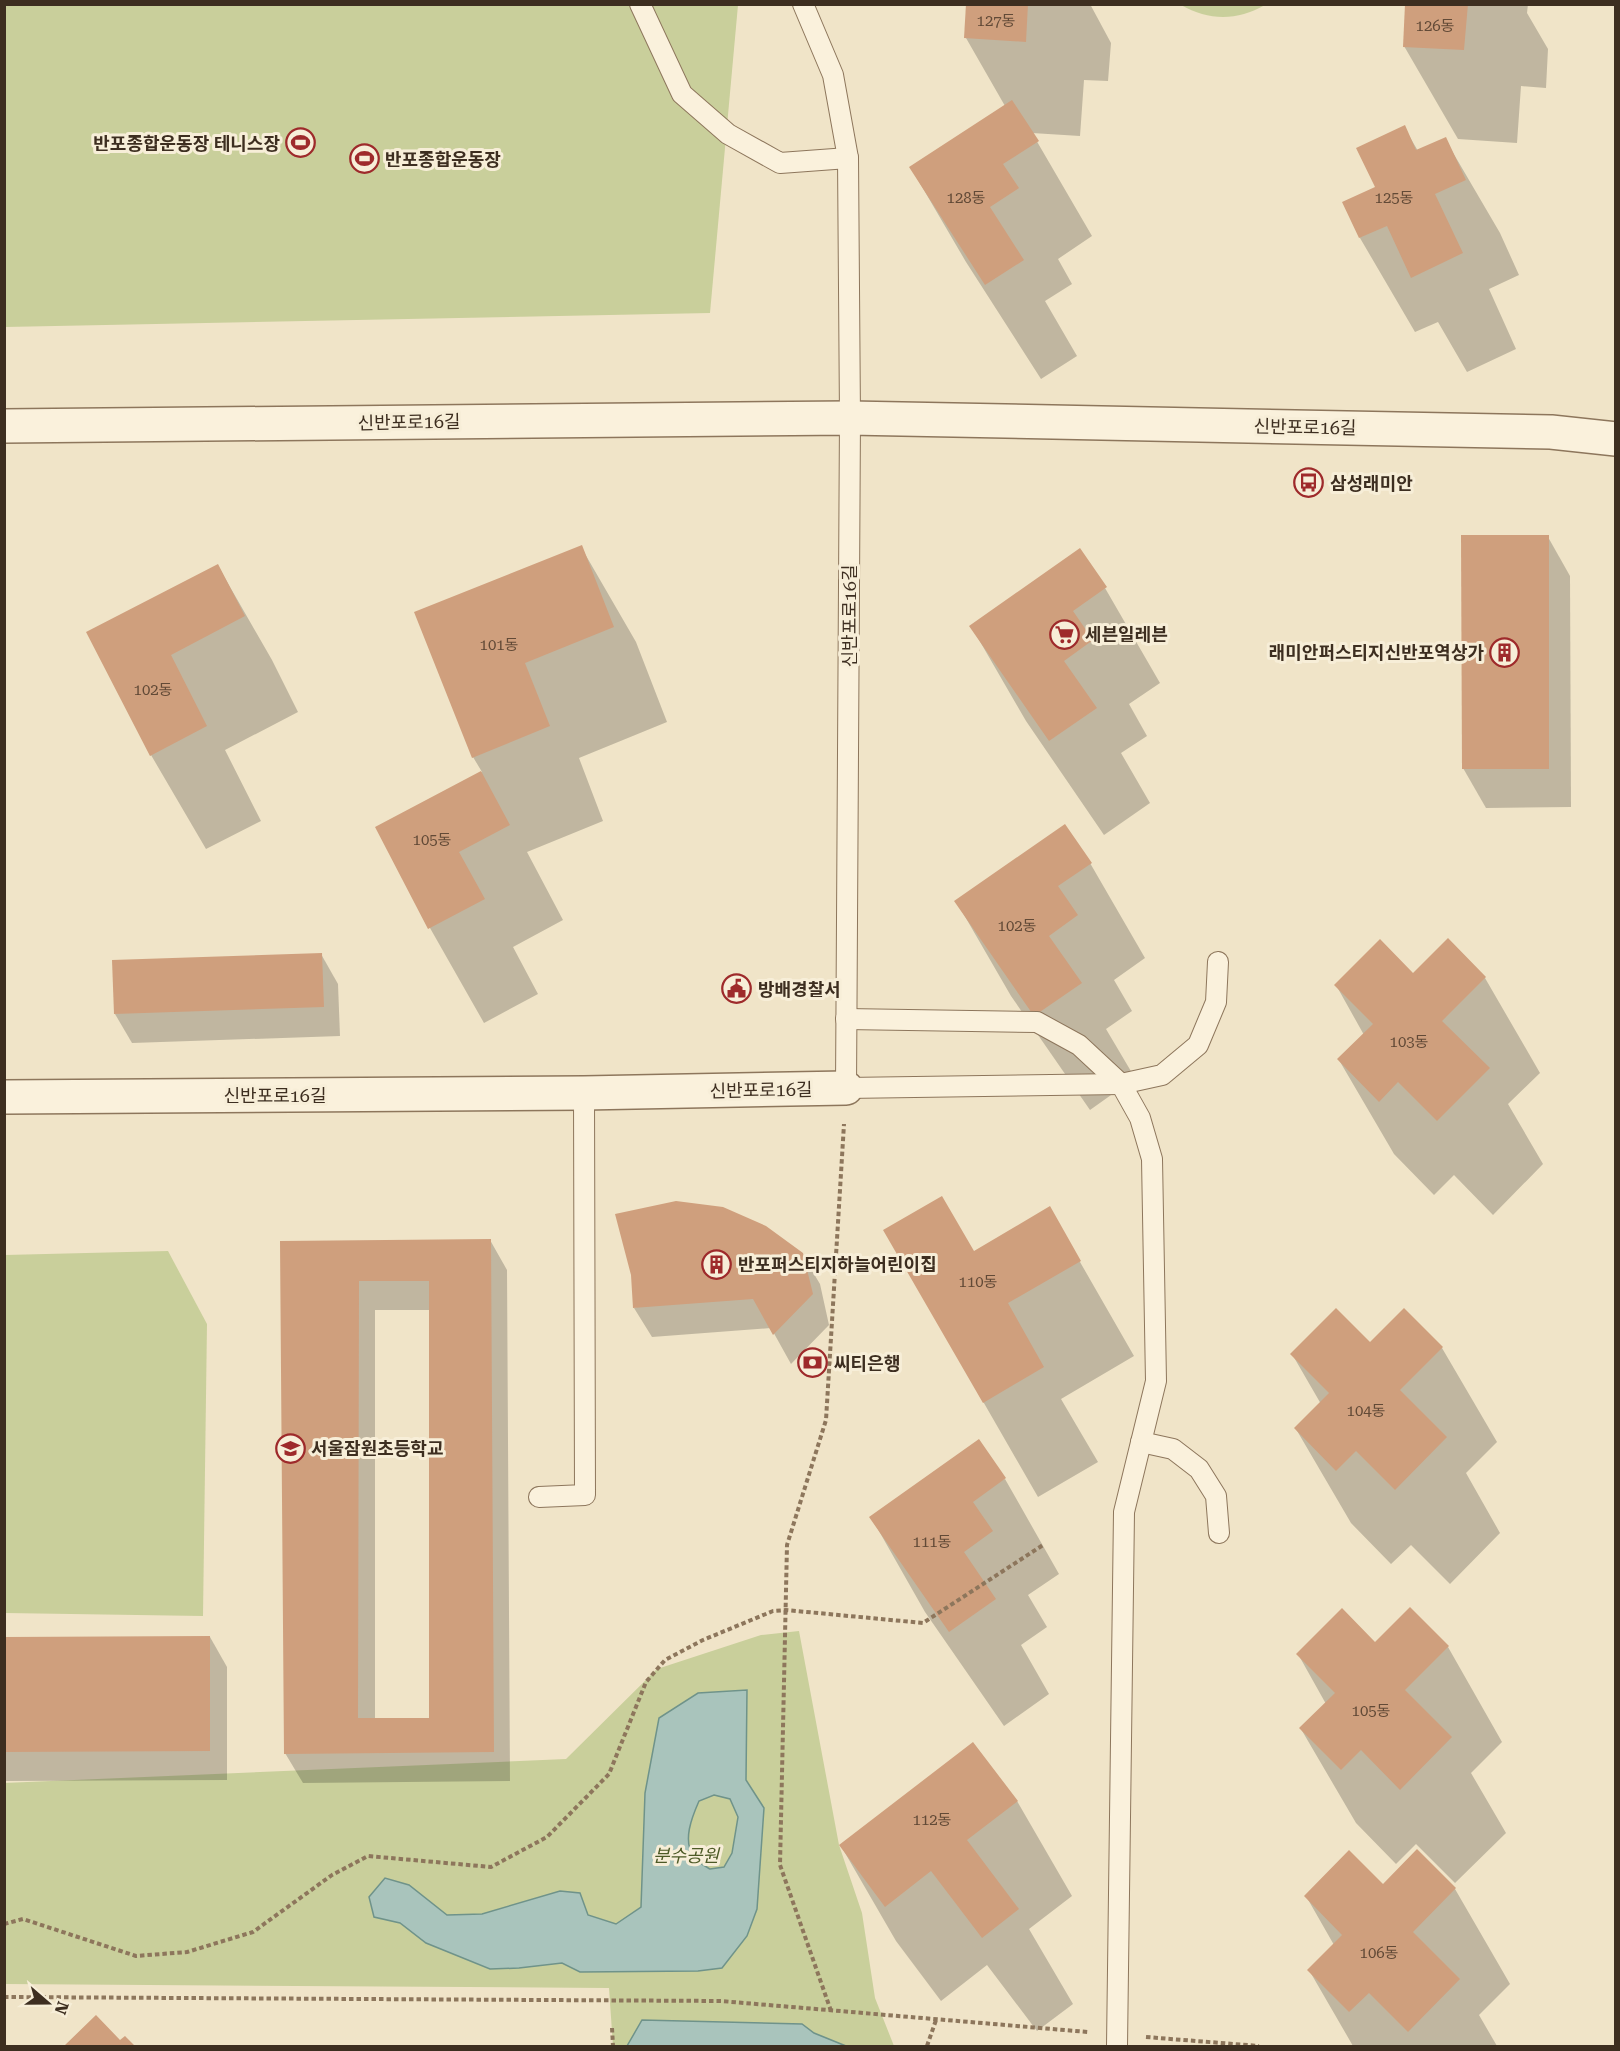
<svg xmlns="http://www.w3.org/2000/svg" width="1620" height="2051" font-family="'Roboto Serif','Noto Sans KR',serif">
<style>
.green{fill:#c9cf9b}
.water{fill:#a9c4bc;stroke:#6f938a;stroke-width:1.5;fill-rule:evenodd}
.shadow{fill:#0003;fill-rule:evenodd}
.building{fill:#cf9f7d;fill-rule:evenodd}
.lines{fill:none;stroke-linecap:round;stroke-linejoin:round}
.service-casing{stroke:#8d765c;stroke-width:22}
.minor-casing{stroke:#8d765c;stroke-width:36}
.tertiary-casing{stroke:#8d765c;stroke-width:36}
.path{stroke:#8d765c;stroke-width:4;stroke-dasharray:4.5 3;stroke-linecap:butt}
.service{stroke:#faf1dc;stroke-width:20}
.minor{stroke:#faf1dc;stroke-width:33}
.tertiary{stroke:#faf1dc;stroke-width:33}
.labels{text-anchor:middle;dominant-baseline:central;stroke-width:6;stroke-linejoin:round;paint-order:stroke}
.number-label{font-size:15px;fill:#624a37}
.poi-label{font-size:18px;font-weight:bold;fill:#3d2e20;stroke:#f7eed8;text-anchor:start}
.street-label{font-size:18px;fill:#3d2e20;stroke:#f7eed8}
.park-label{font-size:18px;font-style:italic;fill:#4d5a26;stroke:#f7eed8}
</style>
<rect width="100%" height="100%" fill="#f0e4c8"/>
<!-- green -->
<g class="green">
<path d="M4,5H738L710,313L5,327Z"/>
<path d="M1181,5H1265C1237,21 1209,21 1181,5Z"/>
<path d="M168,1251L207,1324L203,1616L5,1613V1255Z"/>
<path d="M799,1631L839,1845L862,1913L875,1998L894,2046H613L609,1988L5,1984L4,1783L566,1759L657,1669L761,1635Z"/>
</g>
<!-- water -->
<g class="water">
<path d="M747,1690L746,1780L764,1808L757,1909L747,1936L722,1968L698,1971L580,1972L562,1963L519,1968L490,1969L426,1943L400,1923L374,1917L369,1897L385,1878L409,1885L447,1915L482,1914L560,1891L580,1893L588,1915L616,1924L641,1907L645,1793L659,1718L698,1693ZM714,1795L730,1799L738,1817L732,1853L724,1867L710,1869C705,1866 697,1862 694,1857C682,1841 692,1817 699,1801Z"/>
<path d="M642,2020L802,2024L814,2033L846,2046H627Z"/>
</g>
<!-- shadow -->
<g class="shadow">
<path d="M968,4H1090L1111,43L1108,81L1084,80L1080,136L1032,133L1092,236L1058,259L1072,284L1045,301L1077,356L1041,379L966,262L911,168L1005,106L966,38Z"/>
<path d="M1407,4H1528L1527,13L1548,49L1546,88L1521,86L1517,143L1458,139L1404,46Z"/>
<path d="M1404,127L1418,151L1445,139L1500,233L1519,275L1489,289L1516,349L1467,372L1438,322L1415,332L1360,238L1344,203L1377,188Z"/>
<path d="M1548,537L1570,576L1571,807L1486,808L1463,768Z"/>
<path d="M581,547L636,642L667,722L579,758L603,821L527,852L563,920L513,947L538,994L484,1023L430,928L377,828L482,772L473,757Z"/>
<path d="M218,566L272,660L298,712L225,750L261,821L206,849L151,755L88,632Z"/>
<path d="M1105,588L1160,683L1129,704L1147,736L1121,753L1150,803L1104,835L1026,721L971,626Z"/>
<path d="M1090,863L1145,958L1114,980L1132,1011L1106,1029L1135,1078L1090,1110L1011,996L956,901Z"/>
<path d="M321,954L338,984L340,1036L132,1043L115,1014Z"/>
<path d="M1412,975L1485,978L1540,1073L1508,1104L1543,1164L1493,1215L1454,1175L1434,1195L1394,1154L1339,1060L1364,1035L1336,985Z"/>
<path d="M1049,1208L1134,1356L1061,1399L1098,1462L1038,1497L885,1231L973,1253Z"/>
<path d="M490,1240L507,1270L510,1781L303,1783L285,1753L282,1242ZM375,1310H431L430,1719H375Z"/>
<path d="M802,1254L820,1284L829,1325L791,1364L771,1328L652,1337L634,1308Z"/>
<path d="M1442,1348L1497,1442L1466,1473L1500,1533L1450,1584L1411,1545L1391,1564L1351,1523L1296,1429L1321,1404L1292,1354Z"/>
<path d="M1005,1479L1059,1574L1028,1595L1047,1627L1021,1645L1049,1694L1004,1726L925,1612L871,1517Z"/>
<path d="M210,1637L227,1667V1780L4,1781V1638Z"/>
<path d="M1375,1644L1448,1647L1502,1742L1471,1773L1506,1833L1455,1883L1416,1844L1396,1864L1356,1823L1301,1729L1326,1704L1298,1654Z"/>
<path d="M1017,1801L1072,1896L1029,1929L1073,2004L1037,2031L987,1965L941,2001L896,1941L841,1846Z"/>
<path d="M1417,1852L1455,1889L1510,1984L1479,2015L1497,2046H1353L1309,1970L1334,1945L1306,1896L1383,1886Z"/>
<path d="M96,2017L120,2042L125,2038L133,2046H66Z"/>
</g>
<!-- building -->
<g class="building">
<path d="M966,4H1028L1026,42L964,38Z"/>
<path d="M1405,4H1468L1464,50L1403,47Z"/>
<path d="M1012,100L1039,141L1003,164L1019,188L990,207L1024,260L985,285L909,167Z"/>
<path d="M1405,125L1416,150L1446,137L1466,180L1435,194L1463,253L1411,278L1387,226L1359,238L1342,202L1375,187L1356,148Z"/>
<path d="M1461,535H1549V769H1462Z"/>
<path d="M582,545L614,627L525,663L550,726L472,758L414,612Z"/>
<path d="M1080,548L1107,587L1073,611L1093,640L1064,661L1097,708L1049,741L969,626Z"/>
<path d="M218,564L245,616L171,655L207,726L150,756L86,632Z"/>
<path d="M481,771L510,825L459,852L485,899L428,929L375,827Z"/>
<path d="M1065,824L1092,863L1058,886L1078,915L1049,936L1082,983L1034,1016L954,901Z"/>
<path d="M1448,938L1486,977L1442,1021L1490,1068L1437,1121L1398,1082L1379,1102L1337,1059L1373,1024L1334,985L1380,939L1413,973Z"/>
<path d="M322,953L324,1007L114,1014L112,960Z"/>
<path d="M942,1196L974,1251L1050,1206L1081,1261L1008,1303L1044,1367L983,1403L883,1230Z"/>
<path d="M676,1201L723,1207L766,1226L803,1253L813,1294L773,1335L753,1299L633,1308L631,1275L615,1214Z"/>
<path d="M491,1239L494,1752L284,1754L280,1241ZM359,1281H429V1718H358Z"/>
<path d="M1336,1308L1370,1342L1404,1308L1443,1347L1400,1390L1447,1437L1395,1490L1356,1451L1336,1471L1294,1428L1329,1393L1290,1354Z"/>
<path d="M979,1439L1006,1478L973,1502L993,1531L964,1552L996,1599L949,1632L869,1517Z"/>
<path d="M1410,1607L1449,1646L1405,1690L1452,1737L1400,1790L1361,1750L1341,1770L1299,1728L1335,1693L1296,1654L1342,1608L1375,1642Z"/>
<path d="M210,1636V1751L4,1752V1637Z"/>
<path d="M973,1742L1018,1801L967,1840L1019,1909L982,1938L931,1871L885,1907L839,1845Z"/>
<path d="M1417,1849L1456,1888L1413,1932L1460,1979L1408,2032L1369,1993L1349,2012L1307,1970L1342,1935L1304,1896L1349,1850L1383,1884Z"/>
<path d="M96,2015L120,2040L125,2036L135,2046H64Z"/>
</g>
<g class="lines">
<defs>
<g id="service">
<path d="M640,4L682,94L728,134L780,163L848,158"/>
<path d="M803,4L833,75L848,158L850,418L846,1088L1121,1084L1162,1075L1198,1045L1216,1002L1218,962"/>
<path d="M846,1019L1037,1022L1079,1045L1121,1084L1140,1118L1152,1159L1156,1381L1124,1512L1117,2046"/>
<path d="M1141,1442L1173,1449L1199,1469L1216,1496L1219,1533"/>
<path d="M539,1497L585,1495L584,1093"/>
</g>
<path id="minor" d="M4,1097L584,1093L846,1088"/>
<path id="tertiary" d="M4,426L850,418L1551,432L1616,439"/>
</defs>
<!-- service casing -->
<use href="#service" class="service-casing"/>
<!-- minor casing -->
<use href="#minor" class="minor-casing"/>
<!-- tertiary casing -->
<use href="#tertiary" class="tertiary-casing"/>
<!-- path -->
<g class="path">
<path d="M4,1924L23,1919L136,1956L187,1952L253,1932L332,1875L368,1856L491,1867L547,1837L609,1774L646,1682L665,1660L703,1640L773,1611L786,1610L923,1623L1043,1545"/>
<path d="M4,1997L721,2001L1088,2032"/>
<path d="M831,2011L780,1865L787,1545L826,1420L844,1124"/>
<path d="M612,2028L613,2046"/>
<path d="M1146,2037L1259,2046"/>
<path d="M927,2046L936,2020"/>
</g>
<!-- service -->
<use href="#service" class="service"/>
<!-- minor -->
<use href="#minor" class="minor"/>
<!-- tertiary -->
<use href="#tertiary" class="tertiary"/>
</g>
<!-- icons -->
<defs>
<symbol id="stadium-ring" viewBox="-11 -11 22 22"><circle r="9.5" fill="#f7eed8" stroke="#9e2a2b" stroke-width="1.5"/><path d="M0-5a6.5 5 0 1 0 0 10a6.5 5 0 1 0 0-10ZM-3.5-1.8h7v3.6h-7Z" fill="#9e2a2b"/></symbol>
<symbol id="bus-ring" viewBox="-11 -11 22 22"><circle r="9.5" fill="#f7eed8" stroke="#9e2a2b" stroke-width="1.5"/><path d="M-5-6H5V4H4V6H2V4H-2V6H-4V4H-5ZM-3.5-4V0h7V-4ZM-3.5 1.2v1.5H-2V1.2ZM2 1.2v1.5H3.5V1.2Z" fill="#9e2a2b"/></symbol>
<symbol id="supermarket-ring" viewBox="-11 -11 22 22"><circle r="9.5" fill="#f7eed8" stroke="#9e2a2b" stroke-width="1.5"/><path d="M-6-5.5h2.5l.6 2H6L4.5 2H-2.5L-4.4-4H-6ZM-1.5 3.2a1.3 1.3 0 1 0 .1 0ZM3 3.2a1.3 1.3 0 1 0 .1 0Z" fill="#9e2a2b"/></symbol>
<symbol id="building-ring" viewBox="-11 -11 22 22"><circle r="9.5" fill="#f7eed8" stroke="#9e2a2b" stroke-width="1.5"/><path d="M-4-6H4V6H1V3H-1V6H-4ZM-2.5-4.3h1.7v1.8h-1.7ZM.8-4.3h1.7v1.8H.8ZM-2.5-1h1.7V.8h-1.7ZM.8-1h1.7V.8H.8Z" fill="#9e2a2b"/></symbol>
<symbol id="civic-ring" viewBox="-11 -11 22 22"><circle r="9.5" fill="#f7eed8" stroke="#9e2a2b" stroke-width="1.5"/><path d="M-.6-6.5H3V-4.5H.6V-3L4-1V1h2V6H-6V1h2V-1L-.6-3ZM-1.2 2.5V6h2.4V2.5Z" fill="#9e2a2b"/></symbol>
<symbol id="bank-ring" viewBox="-11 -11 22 22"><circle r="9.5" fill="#f7eed8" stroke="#9e2a2b" stroke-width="1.5"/><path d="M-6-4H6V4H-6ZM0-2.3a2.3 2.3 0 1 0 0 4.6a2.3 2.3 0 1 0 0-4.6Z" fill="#9e2a2b"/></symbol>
<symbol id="school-ring" viewBox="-11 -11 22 22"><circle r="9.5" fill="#f7eed8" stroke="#9e2a2b" stroke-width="1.5"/><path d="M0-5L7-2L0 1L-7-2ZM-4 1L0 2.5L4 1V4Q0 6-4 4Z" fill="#9e2a2b"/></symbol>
</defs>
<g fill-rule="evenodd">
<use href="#stadium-ring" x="284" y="126" width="33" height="33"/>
<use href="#stadium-ring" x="348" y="142" width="33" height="33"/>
<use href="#bus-ring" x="1292" y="466" width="33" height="33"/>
<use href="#supermarket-ring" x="1048" y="618" width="33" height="33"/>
<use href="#building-ring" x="1488" y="636" width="33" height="33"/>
<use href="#civic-ring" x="720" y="972" width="33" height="33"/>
<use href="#building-ring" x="700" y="1248" width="33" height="33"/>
<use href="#bank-ring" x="796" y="1346" width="33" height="33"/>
<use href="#school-ring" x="274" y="1432" width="33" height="33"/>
</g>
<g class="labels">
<!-- number labels -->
<g class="number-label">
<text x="996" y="21">127동</text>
<text x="1435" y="26">126동</text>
<text x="966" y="198">128동</text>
<text x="1394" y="198">125동</text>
<text x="499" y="645">101동</text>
<text x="153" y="690">102동</text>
<text x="432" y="840">105동</text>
<text x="1017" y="926">102동</text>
<text x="1409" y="1042">103동</text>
<text x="978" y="1282">110동</text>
<text x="1366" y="1411">104동</text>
<text x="932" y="1542">111동</text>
<text x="1371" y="1711">105동</text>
<text x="932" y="1820">112동</text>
<text x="1379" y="1953">106동</text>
</g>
<!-- poi labels -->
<g class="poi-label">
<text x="280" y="143" text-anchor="end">반포종합운동장 테니스장</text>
<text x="385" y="159">반포종합운동장</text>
<text x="1330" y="483">삼성래미안</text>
<text x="1085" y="634">세븐일레븐</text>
<text x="1484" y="652" text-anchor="end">래미안퍼스티지신반포역상가</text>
<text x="758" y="989">방배경찰서</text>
<text x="738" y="1264">반포퍼스티지하늘어린이집</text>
<text x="834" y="1363">씨티은행</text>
<text x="311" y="1448">서울잠원초등학교</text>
</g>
<!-- street labels -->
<g class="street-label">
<text transform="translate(409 422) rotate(-1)">신반포로16길</text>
<text transform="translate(1305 427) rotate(1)">신반포로16길</text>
<text transform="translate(849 616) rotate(-90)">신반포로16길</text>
<text transform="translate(761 1090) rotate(-1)">신반포로16길</text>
<text x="275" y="1095">신반포로16길</text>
</g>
<!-- park labels -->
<g class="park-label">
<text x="686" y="1855">분수공원</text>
</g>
</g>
<!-- border -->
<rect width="1620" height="2051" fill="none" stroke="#3d2e20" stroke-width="12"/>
<!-- north arrow -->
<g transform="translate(48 2003) rotate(110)" stroke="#f7eed8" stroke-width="4.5" paint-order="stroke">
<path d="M0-4.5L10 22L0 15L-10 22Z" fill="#3d2e20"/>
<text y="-9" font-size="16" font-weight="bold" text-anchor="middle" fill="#3d2e20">N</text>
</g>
</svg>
